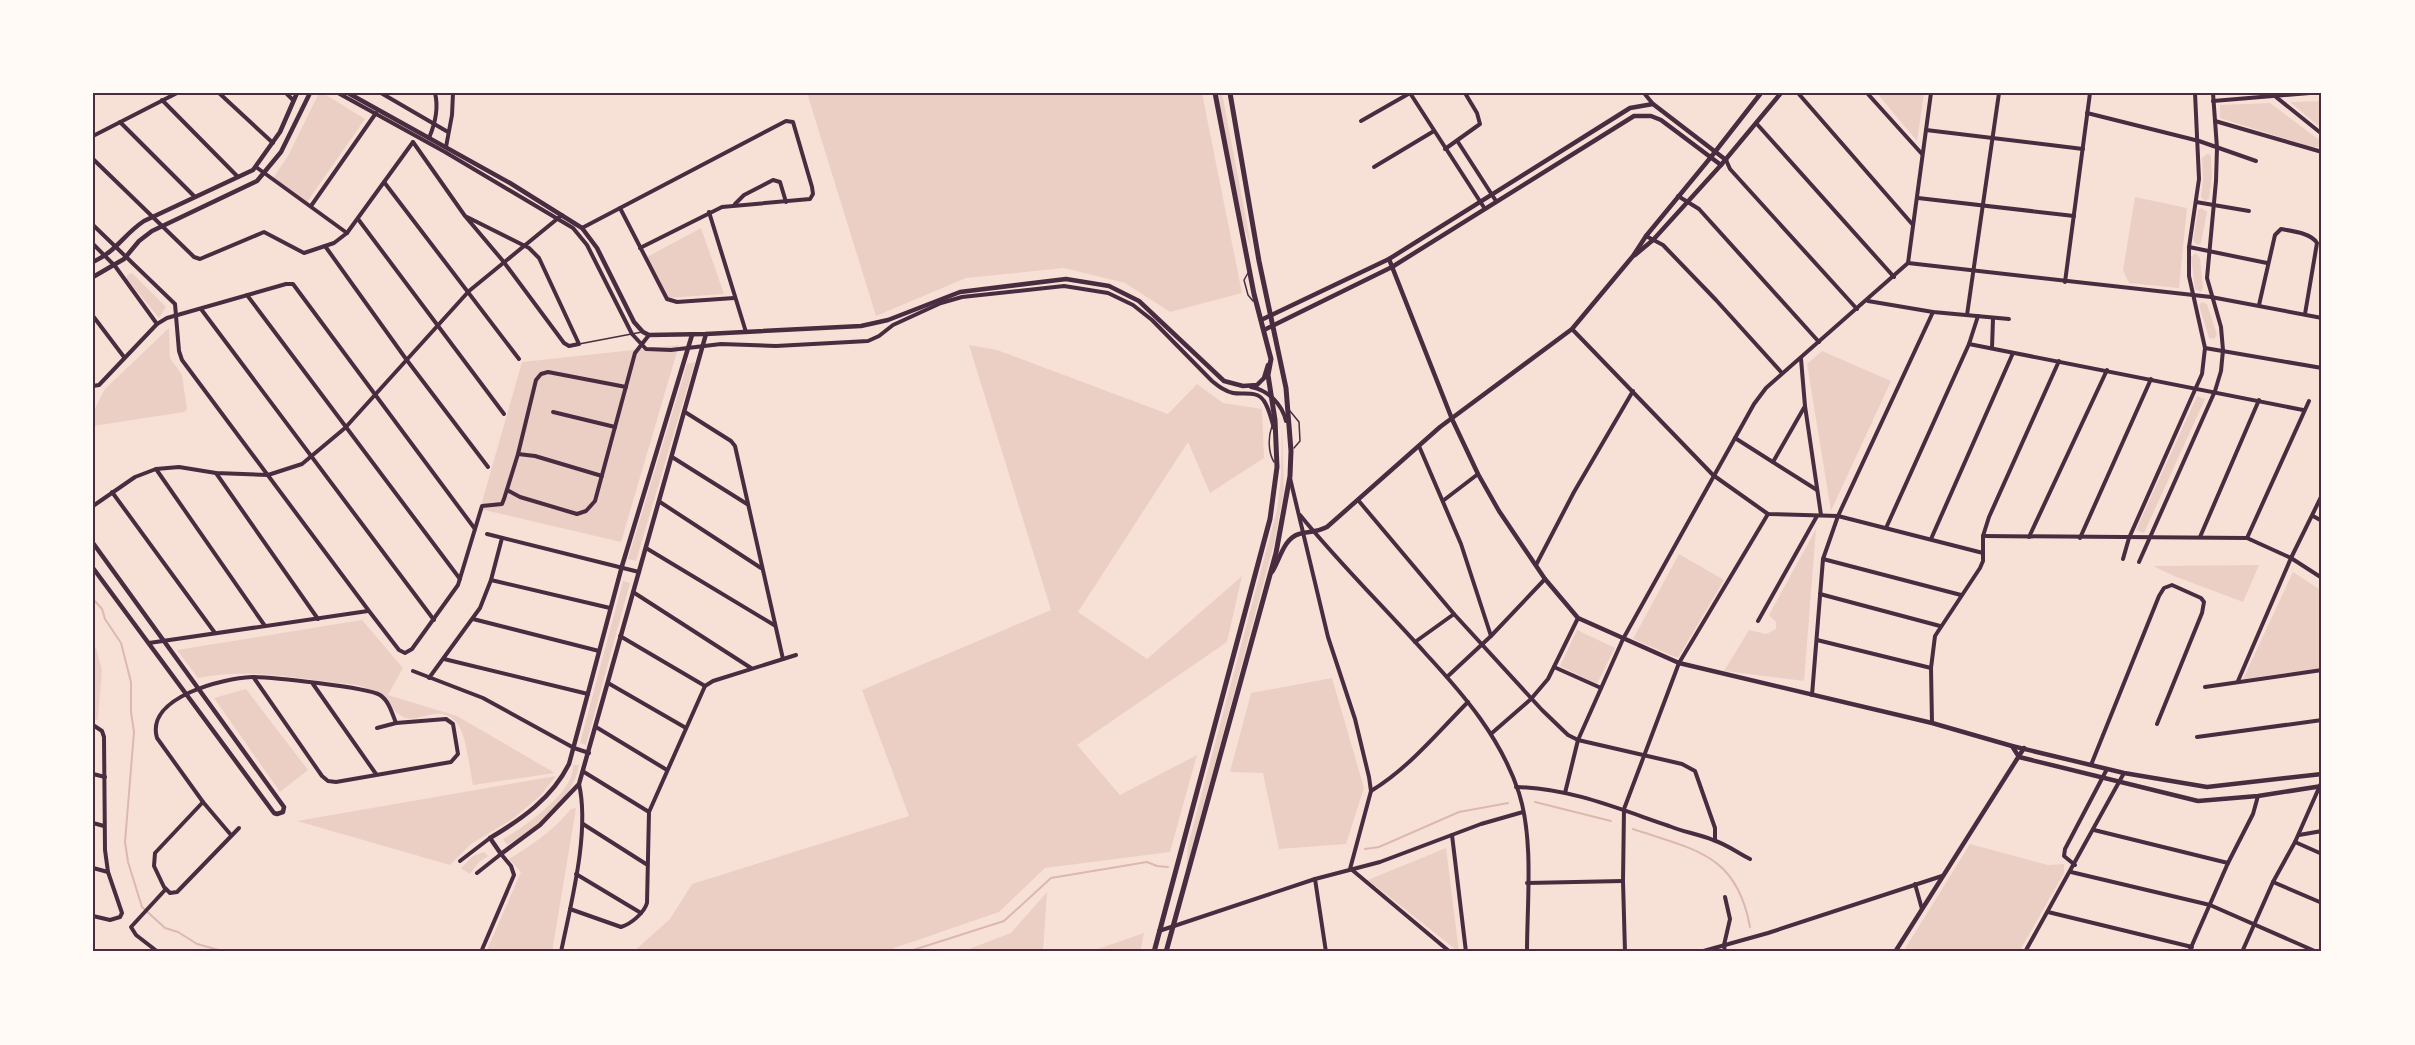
<svg xmlns="http://www.w3.org/2000/svg" width="2415" height="1045" font-family="Karla,sans-serif">
<style>
.green{fill:#ebcfc5}
.lines{fill:none;stroke-linecap:round;stroke-linejoin:round}
.stream{stroke:#dcb8b0;stroke-width:2}
.service{stroke:#4a2c40;stroke-width:1.5}
.minor{stroke:#4a2c40;stroke-width:4}
.tertiary{stroke:#4a2c40;stroke-width:4.5}
.secondary{stroke:#4a2c40;stroke-width:4.5}
.primary{stroke:#4a2c40;stroke-width:5}
.neatline{fill:none;stroke:#4a2c40;stroke-width:2}
</style>
<rect width="100%" height="100%" fill="#f7e1d7"/>
<!-- green -->
<g class="green">
<path d="M319,93H323L365,119L307,202L273,178L288,156Z"/>
<path d="M807,93H1202L1242,293L1170,312L1125,283L1064,268L966,278L876,316Z"/>
<path d="M1217,93H1222L1252,250L1241,218Z"/>
<path d="M1877,93H1924L1917,141Z"/>
<path d="M2322,101V129L2290,102Z"/>
<path d="M2270,103L2322,142V147H2311L2220,118V105Z"/>
<path d="M2208,153L2211,156L2212,176L2209,199L2205,201L2201,197L2203,179L2202,158Z"/>
<path d="M2135,197L2187,208L2179,288L2129,283L2123,270Z"/>
<path d="M2202,208L2207,212L2201,243L2198,245L2193,241L2198,210Z"/>
<path d="M701,228L724,294L667,298L647,257Z"/>
<path d="M2196,253L2200,258L2203,288L2201,292L2195,289L2191,257Z"/>
<path d="M132,273L166,307L159,318L127,279V275Z"/>
<path d="M2202,302L2207,304L2217,335L2214,339L2209,338L2199,305Z"/>
<path d="M169,328L170,358L182,375L187,409L184,412L93,426V412L105,389Z"/>
<path d="M679,345L621,542L480,509L522,362Z"/>
<path d="M969,345L997,350L1168,414L1197,384L1223,403L1262,409L1264,458L1210,493L1188,442L1078,612L1147,659L1242,576L1227,642L1077,745L1120,795L1197,755L1170,852L1045,868L999,912L883,952H633L670,919L692,884L909,816L862,690L1051,610Z"/>
<path d="M1822,351L1891,381L1831,511L1807,364Z"/>
<path d="M695,362L636,561L628,559L687,364Z"/>
<path d="M2197,396L2205,399L2144,533L2136,530Z"/>
<path d="M1282,424L1284,491L1275,540L1186,872L1188,845L1277,510L1281,476Z"/>
<path d="M1816,529L1804,681L1724,671L1749,630L1766,634L1776,629V622L1769,615Z"/>
<path d="M1679,554L1724,580L1678,658L1633,639Z"/>
<path d="M2259,565L2243,602L2174,576L2153,566Z"/>
<path d="M2293,572L2322,591V668L2243,679Z"/>
<path d="M623,581L630,583L586,745L580,743Z"/>
<path d="M362,620L403,668L388,695L457,716L555,773L473,785C470,771 466,733 457,723C440,703 422,722 406,718C396,715 379,694 366,688C356,683 341,684 330,682C285,676 242,669 198,678L177,650Z"/>
<path d="M1577,630L1615,648L1597,684L1560,666Z"/>
<path d="M93,645L96,648L102,670L98,720L93,719Z"/>
<path d="M1332,678L1364,788L1346,844L1279,849L1263,773L1230,772L1251,693Z"/>
<path d="M246,689L308,770L280,792L214,698Z"/>
<path d="M573,765H579C573,801 537,828 507,845L503,839C522,829 562,799 570,779C572,775 573,769 573,765Z"/>
<path d="M556,776L541,795L514,818L471,844L450,865L297,821Z"/>
<path d="M576,808L552,952H486L521,872L509,859C532,845 554,830 571,809Z"/>
<path d="M1970,844L2048,865L2064,864V873L2019,952H1903Z"/>
<path d="M1446,848L1459,952L1368,880Z"/>
<path d="M484,852L488,856L479,862L470,874L461,868L473,856Z"/>
<path d="M1047,892L1043,952H961L1011,933Z"/>
<path d="M1144,933L1140,952H1089Z"/>
</g>
<g class="lines">
<!-- stream -->
<g class="stream">
<path d="M93,599L102,609L105,619L121,643L131,682V712L134,732L125,842L128,862L142,907L165,928L178,932L197,944L226,952"/>
<path d="M1535,802L1611,821"/>
<path d="M1633,829C1695,850 1737,854 1750,927"/>
<path d="M1365,849L1379,847L1459,812L1508,803"/>
<path d="M907,952L1004,921L1051,878L1147,862L1157,866L1168,867"/>
<path d="M1753,952V950"/>
</g>
<!-- service -->
<g class="service">
<path d="M1248,273L1244,280L1248,295L1253,301"/>
<path d="M579,344L642,332"/>
<path d="M1290,411L1299,422L1300,441L1294,448"/>
<path d="M1272,426C1268,437 1268,452 1274,462"/>
</g>
<!-- minor -->
<g class="minor">
<path d="M219,93L273,143"/>
<path d="M286,93L293,100"/>
<path d="M338,93L445,152L573,228L587,245L632,334L646,349L671,350L721,344L776,346L868,341L879,336L893,325L941,303L962,297L1064,286L1108,293L1133,305L1152,320L1212,381C1218,386 1224,391 1233,393C1243,395 1257,390 1264,401C1269,408 1271,419 1274,428"/>
<path d="M381,93L448,132"/>
<path d="M1644,93L1653,104"/>
<path d="M1798,93L1913,225"/>
<path d="M1867,93L1922,154"/>
<path d="M2276,97L2322,134"/>
<path d="M162,100L238,177"/>
<path d="M2213,101L2310,93"/>
<path d="M2087,113L2199,141L2256,161"/>
<path d="M1361,121L1410,93L1485,209"/>
<path d="M2215,121L2322,152"/>
<path d="M120,122L195,197"/>
<path d="M1756,123L1894,277"/>
<path d="M1926,130L2083,149"/>
<path d="M93,136L177,93"/>
<path d="M429,138C435,124 439,109 435,93"/>
<path d="M413,142L465,216L503,261L564,343L569,346L579,344L539,258L529,248L465,216"/>
<path d="M1458,142L1496,201"/>
<path d="M446,147L452,115L453,93"/>
<path d="M1445,149L1480,124L1477,113L1465,93"/>
<path d="M93,159L194,257L200,259L264,232L304,253L334,243L347,233L413,142"/>
<path d="M1726,160L1730,169L1857,309"/>
<path d="M256,167L347,233"/>
<path d="M1374,167L1434,131"/>
<path d="M384,182L519,359"/>
<path d="M1678,196L1699,209L1819,342"/>
<path d="M1918,198L2074,216"/>
<path d="M2196,202L2249,211"/>
<path d="M735,204L744,195L773,180L780,182L786,202"/>
<path d="M311,206L376,113"/>
<path d="M620,208L667,299L677,302L734,298"/>
<path d="M709,212L746,332"/>
<path d="M358,219L504,414"/>
<path d="M93,225L175,304L179,351L182,360L369,611L399,650L405,653L412,649L458,585L482,506L502,504L504,499L518,454L536,380L541,374L548,372L626,387"/>
<path d="M582,228L786,121L793,122L812,187L813,194L810,199L722,207L640,248"/>
<path d="M1646,236L1663,245L1716,300L1782,373"/>
<path d="M93,244L115,266L157,324"/>
<path d="M325,246L406,359L488,467"/>
<path d="M2189,247L2267,263"/>
<path d="M1908,263L2211,297L2322,318"/>
<path d="M2065,282L2090,93"/>
<path d="M247,295L460,579"/>
<path d="M1868,301L1933,312L2009,319"/>
<path d="M2259,305L2275,235L2281,229C2292,231 2311,233 2317,243L2305,314"/>
<path d="M201,309L434,620"/>
<path d="M1967,315L1999,93"/>
<path d="M93,316L124,357"/>
<path d="M1572,329L1713,475L1768,514L1838,516L1983,553"/>
<path d="M1969,344L2303,410"/>
<path d="M1992,348L1993,319"/>
<path d="M2205,348L2322,368"/>
<path d="M1801,359L1805,406L1821,515"/>
<path d="M93,386L99,385L157,324L167,318L286,284H293L475,529"/>
<path d="M1251,387C1268,390 1282,404 1286,421"/>
<path d="M553,412L615,427"/>
<path d="M685,412L731,441L735,446L783,659"/>
<path d="M1735,438L1817,490"/>
<path d="M1419,446L1461,544L1491,636"/>
<path d="M518,454L535,456L602,476"/>
<path d="M672,457L747,504"/>
<path d="M1773,462L1805,406"/>
<path d="M156,469L265,626"/>
<path d="M216,473L318,619"/>
<path d="M1290,478L1328,637L1355,719L1369,777L1371,791L1350,869"/>
<path d="M507,490L520,497L577,514L586,511L595,501L635,353L649,335"/>
<path d="M112,492L215,633"/>
<path d="M1358,500L1454,614L1542,710L1568,735L1578,740L1682,764L1695,771L1715,828V840"/>
<path d="M1444,500L1478,474"/>
<path d="M660,502L761,568"/>
<path d="M93,506L135,477L156,469L179,467L216,473L268,475L302,464L345,428L469,291L562,215"/>
<path d="M1300,515C1339,563 1384,607 1426,654C1464,695 1501,738 1519,793C1534,841 1527,902 1527,952"/>
<path d="M2313,516L2322,521"/>
<path d="M1886,528L1969,344L1978,316"/>
<path d="M487,534L639,572"/>
<path d="M1983,536L2247,538L2291,558L2322,578"/>
<path d="M2029,537L2107,370"/>
<path d="M2200,537L2259,400"/>
<path d="M2080,538L2151,379"/>
<path d="M2247,538L2309,401"/>
<path d="M1931,539L2013,353"/>
<path d="M646,548L774,625"/>
<path d="M1823,559L1961,595"/>
<path d="M2123,559L2129,538L2202,374L2205,348L2189,276V247L2199,179L2195,93"/>
<path d="M2139,562L2215,391L2221,371L2223,350L2221,327L2207,278L2216,181L2217,148L2213,93"/>
<path d="M1536,565L1574,492L1633,391"/>
<path d="M491,580L610,608"/>
<path d="M633,592L751,668"/>
<path d="M1820,594L1940,626"/>
<path d="M473,619L599,651"/>
<path d="M1758,621L1817,516"/>
<path d="M620,636L705,686"/>
<path d="M1817,640L1931,668"/>
<path d="M1415,642L1454,614"/>
<path d="M149,643L368,611"/>
<path d="M444,659L588,694"/>
<path d="M1554,667L1601,688"/>
<path d="M413,671L483,698L574,748L589,753"/>
<path d="M1447,677L1491,636L1545,579"/>
<path d="M254,678L322,776L328,781L336,782L451,762L458,754L453,724L446,719L396,723L377,728"/>
<path d="M429,678L480,608L491,580L502,538"/>
<path d="M2238,681L2291,558L2322,495"/>
<path d="M608,683L686,728"/>
<path d="M313,684L376,774"/>
<path d="M2205,687L2322,670"/>
<path d="M1812,695L1823,559L1838,516L1933,312"/>
<path d="M1932,723L1931,668L1935,636L1980,568L1983,561V536L1989,517L2059,361"/>
<path d="M93,725L102,731L104,737L105,850L108,872L122,913L120,917L110,920L93,916"/>
<path d="M596,727L667,770"/>
<path d="M1492,733L1531,699L1548,679L1578,618"/>
<path d="M2197,737L2322,720"/>
<path d="M2091,765L2159,596L2164,588L2172,585L2201,598L2204,602L2202,613L2157,724"/>
<path d="M584,772L649,812"/>
<path d="M93,774L105,777"/>
<path d="M1516,787C1570,788 1619,809 1669,826C1683,832 1699,834 1713,840C1726,844 1738,853 1750,859"/>
<path d="M1371,791C1409,768 1437,733 1468,702"/>
<path d="M1565,793L1578,740L1623,639L1754,404L1766,388L1908,263L1931,93"/>
<path d="M203,802L155,853L154,866L164,887L170,893L177,892L239,828"/>
<path d="M93,823L104,826"/>
<path d="M583,824L646,864"/>
<path d="M2094,830L2228,863"/>
<path d="M231,835L203,802L157,738C145,697 224,678 252,677C270,677 367,687 380,695C389,701 392,713 396,723"/>
<path d="M1452,835L1466,952"/>
<path d="M2299,835L2322,831"/>
<path d="M2295,842L2322,854"/>
<path d="M460,861L490,838"/>
<path d="M2075,865L2064,856L2065,849L2107,769"/>
<path d="M93,868L108,872"/>
<path d="M1351,869L1450,952"/>
<path d="M2071,872L2210,905L2317,952"/>
<path d="M477,873L501,854L511,866L514,875L481,952"/>
<path d="M576,874L641,913"/>
<path d="M1315,879L1326,952"/>
<path d="M2273,882L2322,903"/>
<path d="M1527,883L1623,881"/>
<path d="M1915,884L1922,909"/>
<path d="M570,909L621,927C631,924 644,913 647,903L649,812L705,686L713,681L796,655"/>
<path d="M2048,912L2192,947"/>
<path d="M1159,931L1315,879L1380,862L1481,824L1523,812"/>
<path d="M158,952L136,935L131,927L165,890"/>
<path d="M561,952C571,903 590,832 579,784"/>
<path d="M1625,952L1623,881L1624,809L1679,663L1768,514"/>
<path d="M1700,952L1768,933L1942,876"/>
<path d="M1725,952L1724,945L1730,919L1725,897"/>
<path d="M2025,952L2124,773"/>
<path d="M2189,952L2228,863L2253,814L2258,796"/>
<path d="M2242,952L2273,882L2295,842L2322,781"/>
</g>
<!-- tertiary -->
<g class="tertiary">
<path d="M348,93L510,183L582,228L597,248L634,322L643,332L649,335L706,334L861,326L888,320L960,292L1066,279L1109,286L1139,301L1224,381L1243,386L1257,385L1264,378L1268,365"/>
<path d="M1635,255L1653,240L1721,165"/>
<path d="M1389,259L1452,419L1478,474L1499,511L1545,579L1578,618L1679,663L1932,723L2012,746L2124,773L2207,787L2322,774"/>
<path d="M93,262C118,250 123,235 144,221L253,170L280,132L297,93"/>
<path d="M93,277L124,259L139,241L152,231L257,181L281,152L310,93"/>
<path d="M692,335L622,566L569,764C552,798 522,819 490,838L501,854L540,825L579,784L706,334"/>
<path d="M93,543L284,807L283,812L277,814L274,813L93,568"/>
<path d="M1272,572C1280,560 1283,539 1299,534C1310,531 1315,533 1327,527L1440,427L1572,329L1633,256L1646,236L1711,157"/>
<path d="M2012,746L2019,757L2198,801L2258,796L2322,786"/>
<path d="M1895,952L2024,748"/>
</g>
<!-- secondary -->
<g class="secondary">
<path d="M1711,157L1761,93"/>
<path d="M1261,320L1389,259L1630,108L1653,104L1726,160"/>
<path d="M1264,330L1392,267L1634,116H1651L1661,120L1721,165L1781,93"/>
</g>
<!-- primary -->
<g class="primary">
<path d="M1154,952L1270,519L1277,467L1275,420L1268,375L1271,359L1254,294L1215,93"/>
<path d="M1166,952L1276,553L1290,476L1291,451L1286,388L1259,261L1230,93"/>
</g>
</g>
<!-- border -->
<rect width="2415" height="1045" fill="none" stroke="#fffaf5" stroke-width="189"/>
<rect x="94" y="94" width="2226" height="856" class="neatline"/>
</svg>
